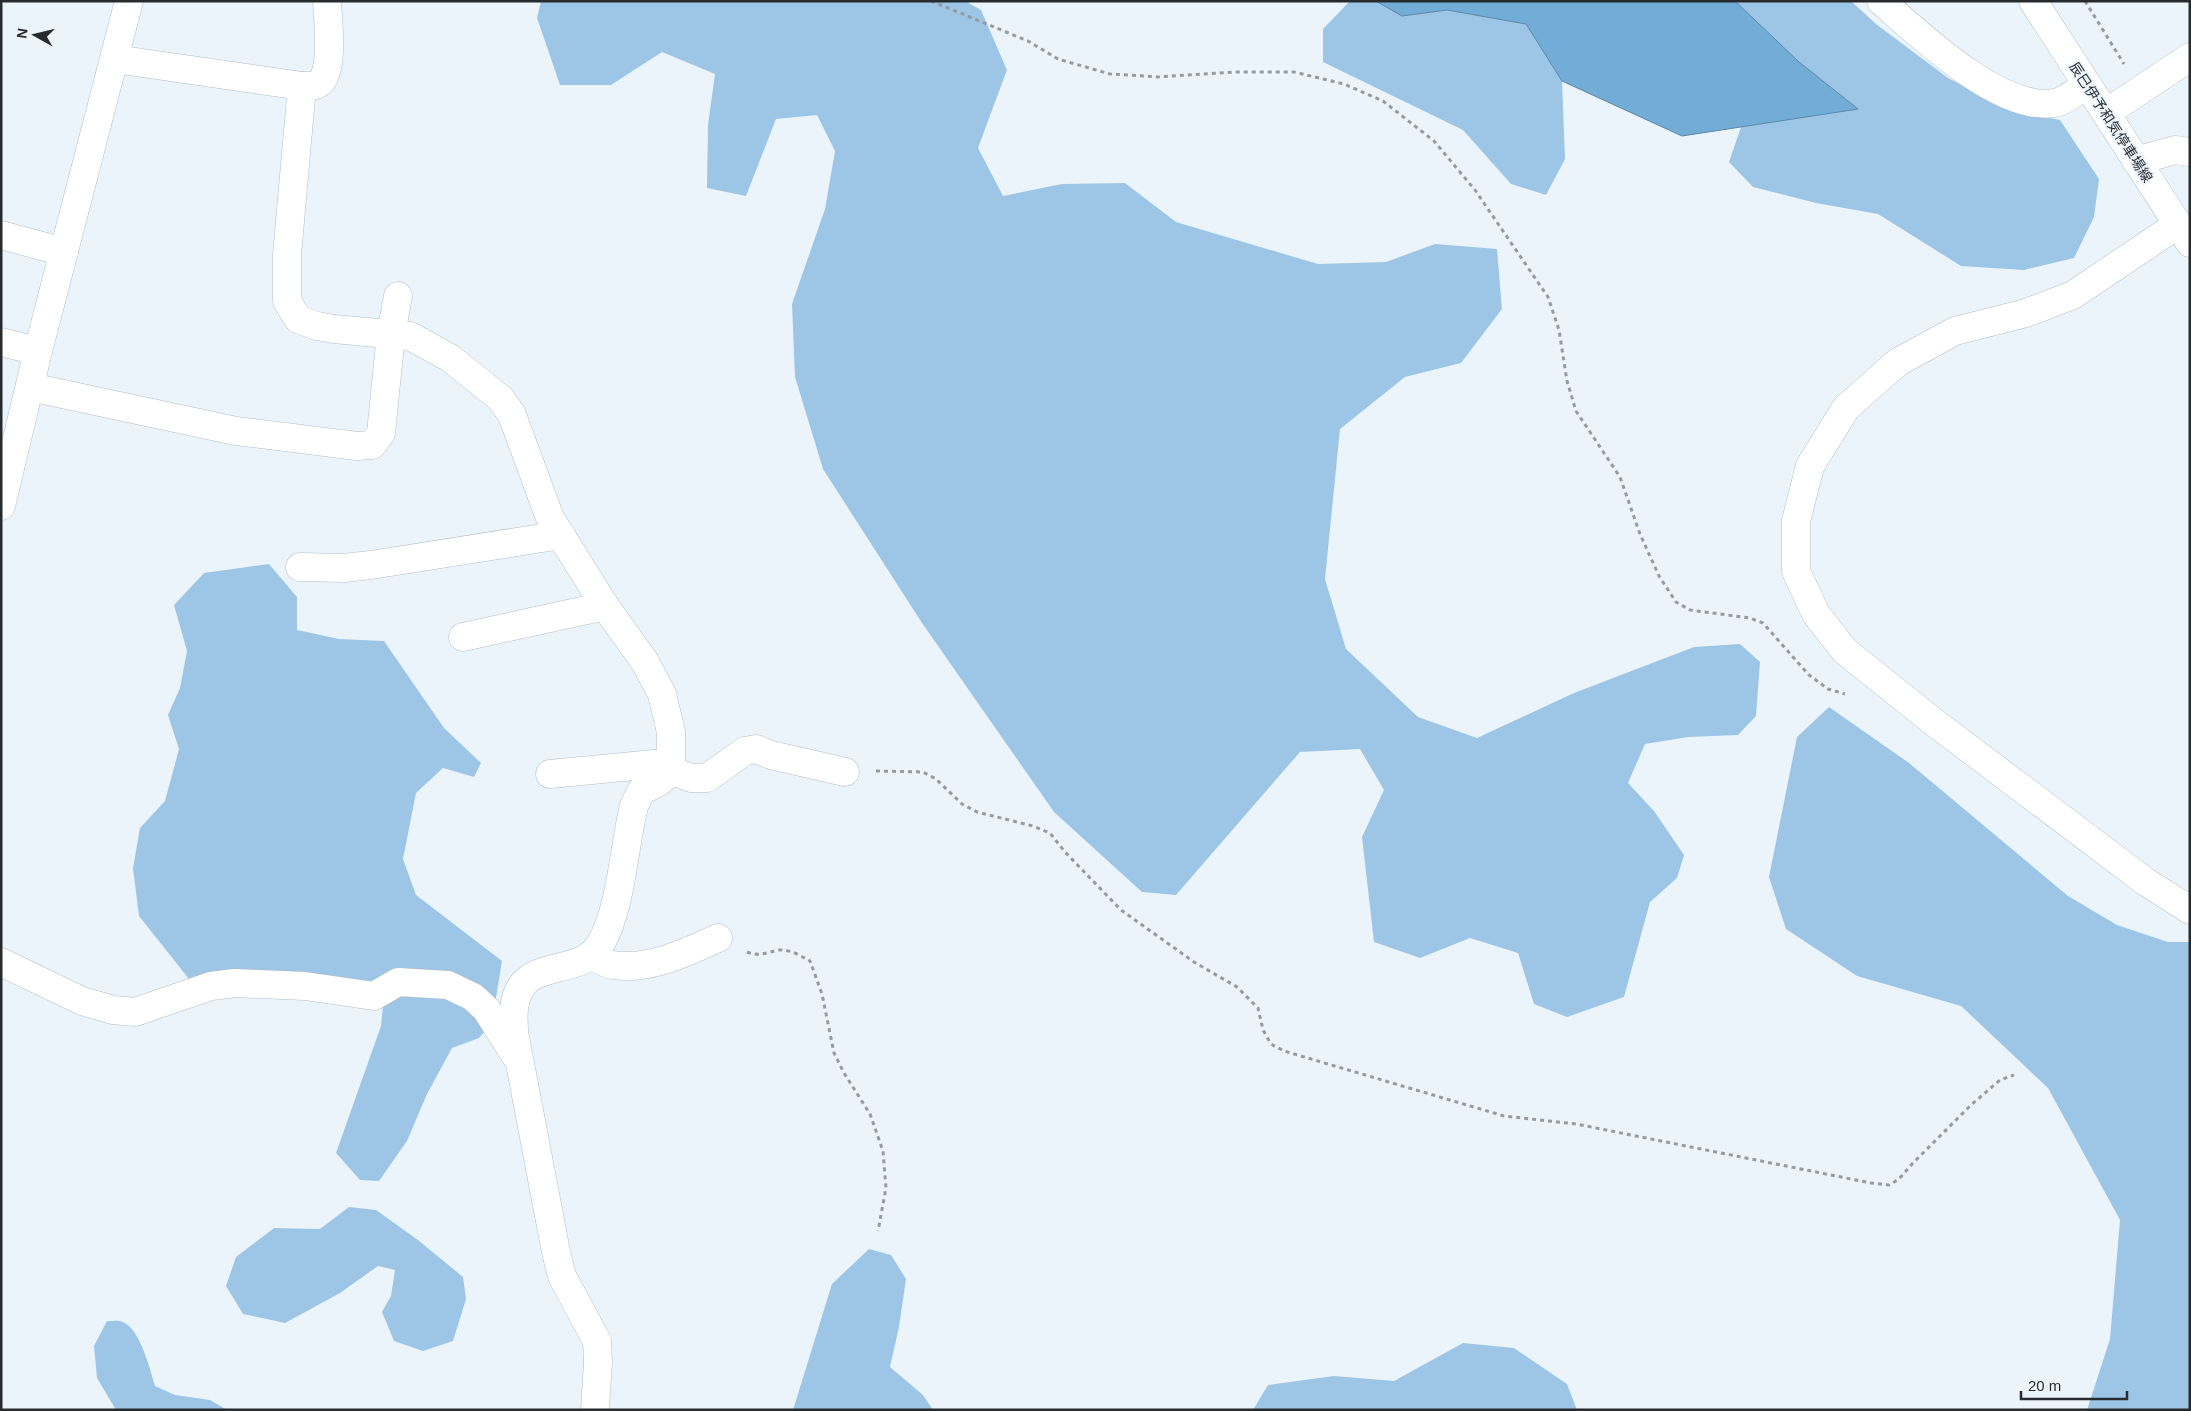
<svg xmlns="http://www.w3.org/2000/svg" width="2191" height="1411" font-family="Arial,'Noto Sans JP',sans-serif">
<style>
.green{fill:#9dc6e6}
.water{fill:#72add8;stroke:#5c86a5}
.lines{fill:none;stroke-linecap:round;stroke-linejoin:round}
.street-casing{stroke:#b5bdc3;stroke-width:29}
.secondary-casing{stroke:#b5bdc3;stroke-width:29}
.path{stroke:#969ba0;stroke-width:3;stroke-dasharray:4 4;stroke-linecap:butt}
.street{stroke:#fff;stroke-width:28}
.secondary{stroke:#fff;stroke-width:28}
.labels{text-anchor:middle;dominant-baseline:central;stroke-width:4;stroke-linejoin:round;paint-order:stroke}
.street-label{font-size:14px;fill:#282b2d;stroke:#ecf4fb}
</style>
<rect width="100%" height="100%" fill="#ecf4fb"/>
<!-- green -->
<g class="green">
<path d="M541,1H965L981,10L1007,70L978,148L1003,196L1062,184L1125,183L1176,222L1318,264L1386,262L1435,244L1497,249L1502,309L1461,363L1405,377L1340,429L1325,579L1346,649L1418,717L1477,738L1574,693L1694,647L1740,644L1760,662L1756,716L1738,735L1688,737L1645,744L1628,783L1654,811L1684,855L1677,878L1650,902L1624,997L1567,1017L1534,1004L1518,953L1470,938L1420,958L1374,942L1362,837L1384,790L1360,749L1300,752L1176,895L1142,892L1054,812L922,623L823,469L795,377L792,304L825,209L835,151L817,115L776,119L746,196L707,188L708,125L715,74L662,52L611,85H560L537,18Z"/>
<path d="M1350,1H1376L1402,16L1447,10L1526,24L1562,81L1565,159L1546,195L1511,184L1463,130L1323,62V29Z"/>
<path d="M1735,1H1851L1876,24L1948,78L2013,111L2060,120L2099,179L2094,217L2074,258L2024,270L1961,266L1878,214L1816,203L1753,187L1729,162L1741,127L1858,109L1799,62Z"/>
<path d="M269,564L297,597V630L339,639L384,641L444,728L481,763L474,777L443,768L416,793L403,859L416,895L502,961L492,1022L479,1038L452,1048L427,1094L407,1141L379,1181L360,1180L336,1153L381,1026L385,987L340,977L282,972L189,979L139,916L133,868L140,828L165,801L179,749L168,715L180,688L187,651L174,605L204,573Z"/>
<path d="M1829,707L1909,763L2068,896L2117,925L2168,942H2190V1410H2087L2110,1339L2120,1220L2048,1088L1961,1006L1857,976L1786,929L1769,877L1797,737Z"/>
<path d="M349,1207L376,1210L418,1240L463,1277L466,1299L453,1341L423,1351L394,1341L382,1312L391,1296L395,1270L378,1266L340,1293L285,1323L243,1314L226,1286L236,1257L274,1228L320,1229Z"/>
<path d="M869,1249L891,1255L906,1279L899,1327L890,1367L923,1395L933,1410H793L832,1284Z"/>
<path d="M107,1321C112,1321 119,1320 123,1322C140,1329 150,1369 155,1386L175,1395L210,1400L227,1410H116L97,1378L94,1346Z"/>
<path d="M1463,1343L1514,1348L1567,1384L1577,1410H1253L1268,1385L1334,1376L1394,1381Z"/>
</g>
<!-- water -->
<path class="water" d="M1376,1H1735L1799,62L1858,109L1682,136L1562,81L1526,24L1447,10L1402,16Z"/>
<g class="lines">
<defs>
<g id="street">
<path d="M1881,1C1919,34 2000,112 2054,103C2064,102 2078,90 2087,84"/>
<path d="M115,59L302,86L287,255V301L298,319L317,326L334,329L410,336L450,358L501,399L512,415L550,518L605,606L645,662L662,694L671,732V771L659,782L641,791L634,806C624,846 621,909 601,943C580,981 519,953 514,1009C513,1017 514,1025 514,1032L556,1252L562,1276L597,1341L598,1362L595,1410"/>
<path d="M302,86C310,86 318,87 323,79C333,62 328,21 327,1"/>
<path d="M2106,113L2190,57"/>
<path d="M2136,161L2175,150L2190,152"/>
<path d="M2177,225L2073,295L2026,313L1955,331L1898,362L1846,408L1810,466L1796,521V571L1816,614L1845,651L1935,723L2146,882L2190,910"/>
<path d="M1,235L64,252"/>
<path d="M1,342L38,351"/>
<path d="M30,387L236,431L357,446L372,445L381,433L391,334L398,296"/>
<path d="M1,506L38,351L129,1"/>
<path d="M300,567L344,568L371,565L561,535"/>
<path d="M463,637L605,606"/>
<path d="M550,774L654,764L691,778H707L745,751L756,749L771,755L845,772"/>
<path d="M591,956C598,959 606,964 613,965C649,971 687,952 718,938"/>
<path d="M1,962L82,1001L113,1010L135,1012L211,986L235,983L305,986L374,996L398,982L448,985L473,997L486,1009L515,1055"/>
</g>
<path id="secondary" d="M2033,1L2190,243"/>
</defs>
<!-- street casing -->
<use href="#street" class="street-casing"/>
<!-- secondary casing -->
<use href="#secondary" class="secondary-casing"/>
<!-- path -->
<g class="path">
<path d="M931,1L1028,41L1058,59L1110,74L1158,77L1234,72H1294L1344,84L1383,101L1434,141L1475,190L1548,297L1559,330L1567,381L1576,411L1620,477L1640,534L1659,576L1676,602L1690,610L1750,618L1763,623L1809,675L1828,689L1845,694"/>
<path d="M2085,1L2124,64"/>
<path d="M876,771L923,772L936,779L962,804L977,812L1033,826L1050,833L1065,852L1121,910L1194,962L1237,987L1258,1008L1263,1030L1271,1044L1284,1051L1504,1116L1576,1124L1871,1183L1889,1185L1899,1179L1912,1164L1971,1105L2000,1080L2014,1075"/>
<path d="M747,952C760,957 767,952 779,950C790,949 801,956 810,961L822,994L834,1053L844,1073L870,1114L883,1151L886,1188L878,1231"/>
</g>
<!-- street -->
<use href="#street" class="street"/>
<!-- secondary -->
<use href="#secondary" class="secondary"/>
</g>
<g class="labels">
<!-- street labels -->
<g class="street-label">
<text transform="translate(2111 122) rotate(57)">辰巳伊予和気停車場線</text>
</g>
</g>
<!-- border -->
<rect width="2191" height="1411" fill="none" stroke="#282b2d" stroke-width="5"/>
<!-- north arrow -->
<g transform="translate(35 35) rotate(278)" stroke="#ecf4fb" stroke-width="4" paint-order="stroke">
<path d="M0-4L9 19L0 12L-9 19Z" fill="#282b2d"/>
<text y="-8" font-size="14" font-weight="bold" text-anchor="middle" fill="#282b2d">N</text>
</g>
<!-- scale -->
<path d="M2021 1391v8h106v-8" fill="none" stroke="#282b2d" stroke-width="2.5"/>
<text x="2028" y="1391" font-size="15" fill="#282b2d" stroke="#ecf4fb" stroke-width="4" paint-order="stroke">20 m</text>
</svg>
